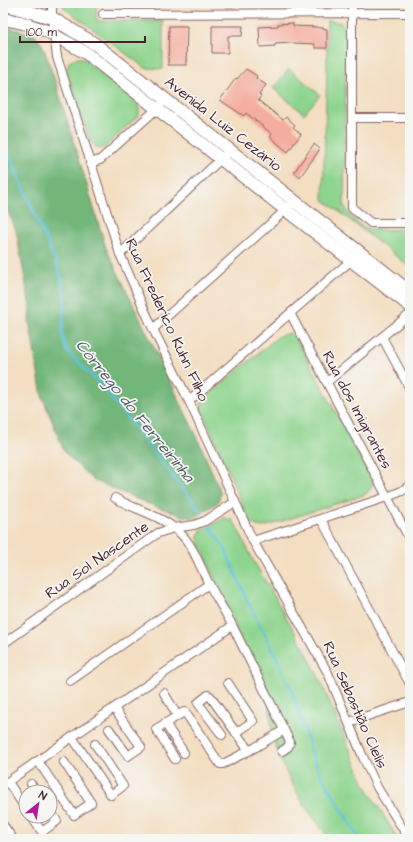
<svg xmlns="http://www.w3.org/2000/svg" width="413" height="842" font-family="'Architects Daughter',sans-serif">
<style>
.green{fill:#8ed48e;stroke:#6c7a5c}
.forest{fill:#72b679;stroke:#5e6a52}
.lines{fill:none;stroke-linecap:round;stroke-linejoin:round}
.stream{stroke:#60c2df;stroke-width:2.5}
.building{fill:#f5ad9f}
.street-casing{stroke:#856260;stroke-width:10}
.secondary-casing{stroke:#856260;stroke-width:14}
.street{stroke:#fff;stroke-width:8}
.secondary{stroke:#fff;stroke-width:12}
.labels{text-anchor:middle;dominant-baseline:central;stroke-width:3.5;stroke-linejoin:round;paint-order:stroke}
.street-label{font-size:15px;fill:#4a1f2b;stroke:#f6f6f2}
.water-label{font-size:16px;font-style:italic;fill:#52586a;stroke:#f6f6f2}
</style>
<rect width="100%" height="100%" fill="#f6f6f2"/>
<filter id="ink" filterUnits="userSpaceOnUse"><feTurbulence type="fractalNoise" baseFrequency=".025" numOctaves="2"/><feDisplacementMap in="SourceGraphic" scale="8" xChannelSelector="R" yChannelSelector="G"/><feConvolveMatrix kernelMatrix="1 2 1 2 8 2 1 2 1" color-interpolation-filters="sRGB"/></filter>
<filter id="wash" filterUnits="userSpaceOnUse"><feTurbulence type="fractalNoise" baseFrequency=".012" numOctaves="4" result="noise"/><feDisplacementMap in="SourceGraphic" scale="16" xChannelSelector="R" yChannelSelector="G"/><feGaussianBlur stdDeviation="0.9" result="paint"/><feColorMatrix in="noise" values="0 0 0 0 0 0 0 0 0 0 0 0 0 0 0 0 0 1.4 0 .05"/><feComposite in="paint" operator="in"/></filter>
<g filter="url(#wash)">
<rect width="100%" height="100%" fill="#f3dec1"/>
<!-- green -->
<g class="green">
<path d="M64,3H97L96,17L98,21H163V69L145,68L63,7Z"/>
<path d="M327,20L341,23L346,28V32L344,205C347,213 360,228 368,229C381,231 397,229 410,229V267L323,199L327,67Z"/>
<path d="M76,58H82L86,61L137,103L139,110V115L104,148C96,149 93,145 89,139L66,71L69,62Z"/>
<path d="M289,69L320,95L304,114L273,88Z"/>
<path d="M290,333L296,338L373,481C372,488 370,491 364,495L267,526C260,528 254,526 249,520L201,408L202,402L204,399L279,336Z"/>
<path d="M224,518L231,519L236,525L252,558L305,650L322,684L365,785L398,839H330C305,808 280,771 272,731C271,722 270,713 269,704L198,540V536L201,531Z"/>
</g>
<!-- forest -->
<path class="forest" d="M3,26L29,33L35,36L42,44L56,83L106,248L198,439L221,493L218,502L194,518L183,516L144,502L93,480L65,453L42,396L29,320L30,307L16,230L3,200Z"/>
<g class="lines">
<!-- stream -->
<g class="stream">
<path d="M3,141L55,260L62,281L65,297L62,332L66,350L101,385L202,513"/>
<path d="M210,526L225,549L247,600L279,662L283,675L291,688L312,754L320,773L359,839"/>
</g>
</g>
<g id="blocks">
<!-- building -->
<g class="building">
<path d="M293,23V26L317,27L327,29V48H315V44L293,43L275,44V46L260,47L259,27L278,26V24Z"/>
<path d="M169,26H187L186,65H168Z"/>
<path d="M212,26H243L242,36H228V53H212Z"/>
<path d="M246,69L257,76L256,78L266,85L259,95L261,96L258,100L283,120L286,117L295,125L293,127L301,134L288,152L270,137L272,134L246,113L244,116L220,100L236,78L237,79Z"/>
<path d="M314,144L320,149L300,177L294,172Z"/>
</g>
</g>
</g>
<g filter="url(#ink)">
<use href="#blocks" fill-opacity="0" stroke="#856260" stroke-width="1"/>
<g class="lines">
<defs>
<g id="street">
<path d="M52,3V18L57,57L120,254L153,329L189,401L253,541L328,673L363,757L377,787L409,839"/>
<path d="M352,3V208L371,223H410"/>
<path d="M103,14L410,13"/>
<path d="M352,118H410"/>
<path d="M90,163L100,160L160,106"/>
<path d="M120,254L224,156"/>
<path d="M290,313L410,540"/>
<path d="M153,329L289,207"/>
<path d="M382,337L410,389"/>
<path d="M327,382L410,314"/>
<path d="M189,401L355,257"/>
<path d="M115,498C137,511 162,515 181,534C194,547 201,569 209,584C217,599 226,613 233,627C252,665 271,704 290,742L288,747L282,751"/>
<path d="M321,519L410,684"/>
<path d="M253,541L387,497L402,491L410,485"/>
<path d="M3,644L158,533L174,528L194,525L205,521L235,502"/>
<path d="M70,681L209,584"/>
<path d="M228,683L253,721L236,733"/>
<path d="M164,693L177,715"/>
<path d="M349,722L410,702"/>
<path d="M165,723L184,753"/>
<path d="M109,729L128,756L141,747L114,708"/>
<path d="M222,735L198,703L208,695L210,696L249,751"/>
<path d="M72,737L111,795L123,786L95,744"/>
<path d="M175,759L156,729L184,712H185L220,764H223L256,747L284,730"/>
<path d="M38,761L74,815L91,803L64,762"/>
<path d="M8,782L26,809"/>
<path d="M31,784L36,792"/>
<path d="M3,785L232,626"/>
<path d="M31,816L42,832L57,821L50,811"/>
<path d="M3,825L13,839"/>
</g>
<g id="secondary">
<path d="M3,5L17,8L52,18L95,44L410,292"/>
<path d="M3,19L20,22L47,31L86,53L286,210L410,306"/>
</g>
</defs>
<!-- street casing -->
<use href="#street" class="street-casing"/>
<!-- secondary casing -->
<use href="#secondary" class="secondary-casing"/>
<!-- street -->
<use href="#street" class="street"/>
<!-- secondary -->
<use href="#secondary" class="secondary"/>
</g>
</g>
<g class="labels">
<!-- street labels -->
<g class="street-label">
<text transform="translate(223 124) rotate(38)">Avenida Luiz Cezário</text>
<text transform="translate(167 320) rotate(65)">Rua Frederico Kuhn Filho</text>
<text transform="translate(357 410) rotate(62)">Rua dos Imigrantes</text>
<text transform="translate(97 560) rotate(-35)">Rua Sol Nascente</text>
<text transform="translate(355 705) rotate(66)">Rua Sebastião Clelis</text>
</g>
<!-- water labels -->
<g class="water-label">
<text transform="translate(135 411) rotate(51)">Córrego do Ferreirinha</text>
</g>
</g>
<!-- margin -->
<rect width="413" height="842" fill="none" stroke="#f6f6f2" stroke-width="16"/>
<!-- north arrow -->
<g transform="translate(38 804) rotate(30)"><circle r="19" fill="#f6f6f2" stroke="#b1a0a2"/>
<path d="M0-3L7 15L0 10L-7 15Z" fill="#b5179e"/>
<text y="-6" font-size="11" font-weight="bold" text-anchor="middle" fill="#4a1f2b">N</text>
</g>
<!-- scale -->
<path d="M20 36v6h125v-6" fill="none" stroke="#4a1f2b" stroke-width="2"/>
<text x="26" y="36" font-size="12" fill="#4a1f2b" stroke="#f6f6f2" stroke-width="3" paint-order="stroke">100 m</text>
</svg>
